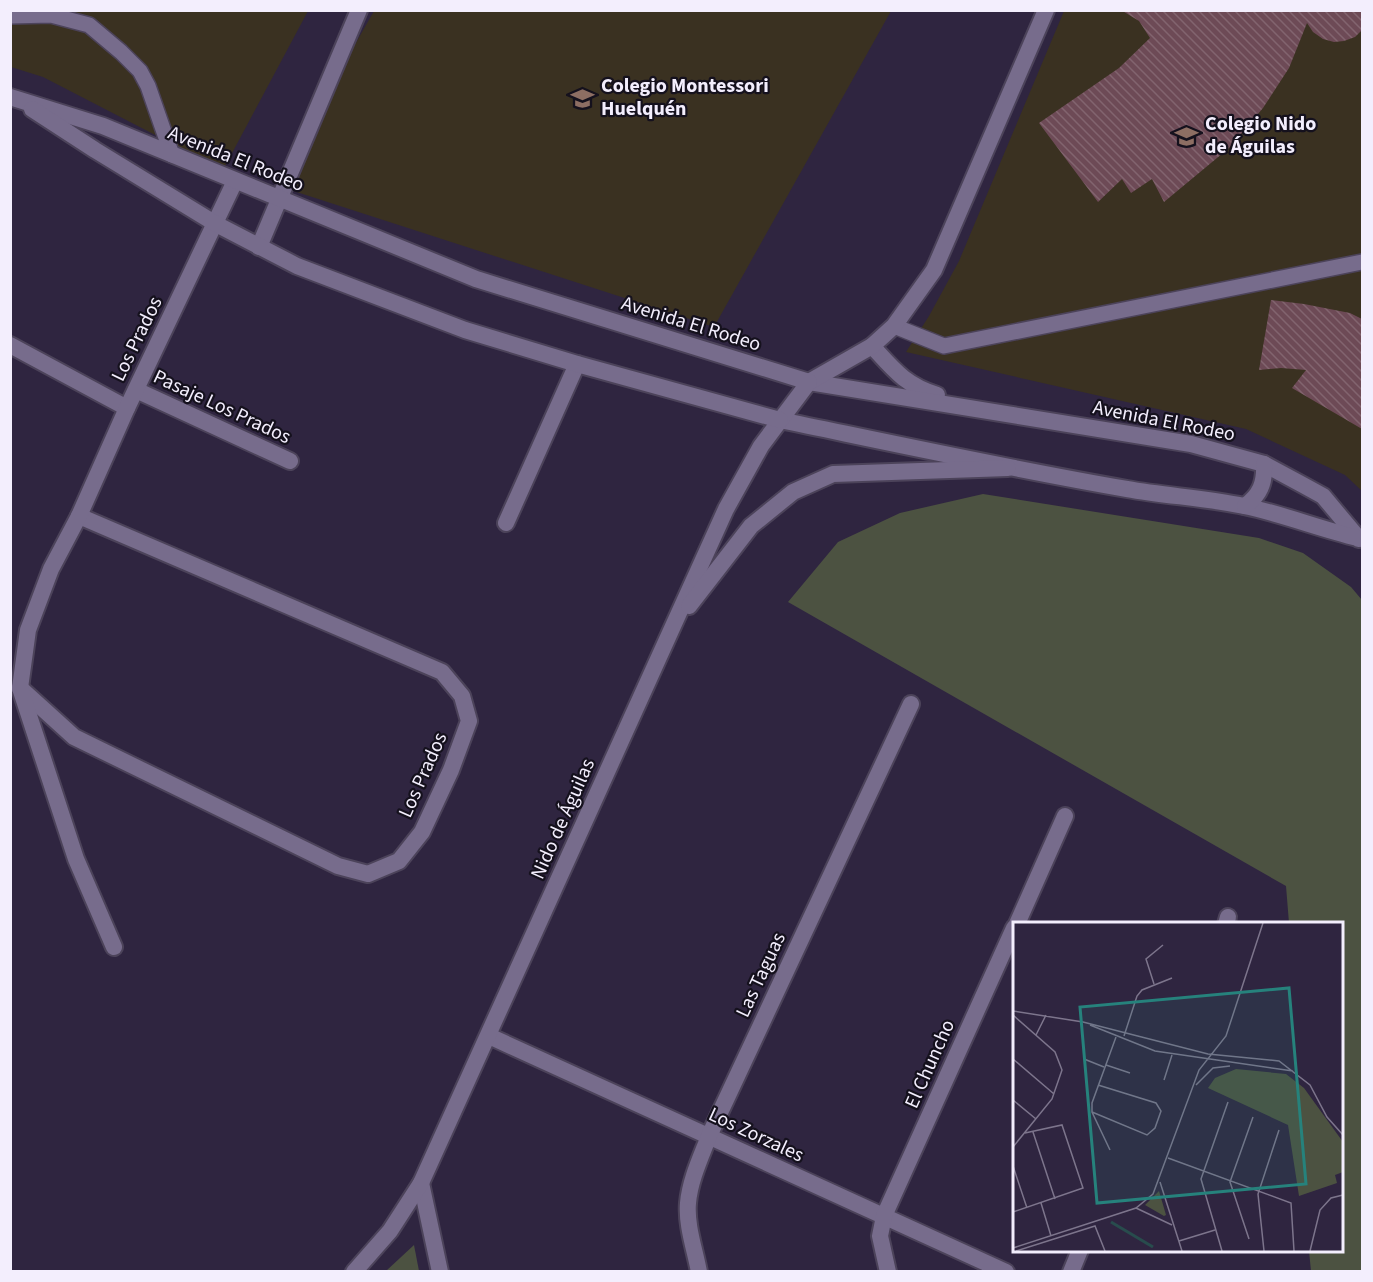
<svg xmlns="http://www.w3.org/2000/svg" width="1373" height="1282" font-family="'Source Sans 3',sans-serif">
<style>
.education{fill:#3a3121}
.green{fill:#4c5241}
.building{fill:url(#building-back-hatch)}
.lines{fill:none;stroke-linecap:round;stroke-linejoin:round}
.service-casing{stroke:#4c435a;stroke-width:18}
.minor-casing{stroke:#4c435a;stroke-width:20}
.tertiary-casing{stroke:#4c435a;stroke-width:20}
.service{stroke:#776c8c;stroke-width:15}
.minor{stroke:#776c8c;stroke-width:16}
.tertiary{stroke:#776c8c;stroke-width:16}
.labels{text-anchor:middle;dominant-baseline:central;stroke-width:4.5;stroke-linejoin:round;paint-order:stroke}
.poi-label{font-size:20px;font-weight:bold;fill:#f3eefd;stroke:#15111d;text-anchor:start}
.street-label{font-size:20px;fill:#f3eefd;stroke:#15111d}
.inset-river{fill:none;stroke:#284c4d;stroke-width:3}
.inset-road{fill:none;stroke:#7d758c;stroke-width:1.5}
.view{fill:#26827c;fill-opacity:0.15;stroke:#26827c;stroke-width:3}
.inset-edge{fill:none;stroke:#f3eefd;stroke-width:3}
</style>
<defs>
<pattern id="building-back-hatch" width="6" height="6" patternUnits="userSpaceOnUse" patternTransform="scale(1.5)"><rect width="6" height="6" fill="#6d4a56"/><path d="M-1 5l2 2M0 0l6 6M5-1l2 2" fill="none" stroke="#82646f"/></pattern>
</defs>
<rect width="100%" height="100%" fill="#2f2540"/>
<!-- education -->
<g class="education">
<path d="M11,11H308L223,170L43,77L11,67Z"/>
<path d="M374,11H891L714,327L275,185Z"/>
<path d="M1064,11H1362V491L1345,475L1246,429L906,352L929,316L959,261Z"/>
</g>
<!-- green -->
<g class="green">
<path d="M983,494L1259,538L1303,553L1351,587L1362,600V1271H1311L1309,1251L1342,1250V924L1289,923L1286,886L788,602L838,542L900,513Z"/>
<path d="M414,1245L419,1271H386Z"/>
</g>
<!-- building -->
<g class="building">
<path d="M1121,10H1362V30L1355,37L1344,41L1334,42L1323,39L1313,32L1307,23L1289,68L1263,108L1229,148L1164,202L1152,179L1131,193L1122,179L1098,202L1039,123L1119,68L1150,38L1139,21Z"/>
<path d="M1271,300L1304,304L1350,313L1362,319V429L1292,388L1306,370L1281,368L1259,370Z"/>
</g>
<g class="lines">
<defs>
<g id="service">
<path d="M10,16L51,15L89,25L121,52L140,71L148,86L172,155"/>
<path d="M894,326L944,346L1362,262"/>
</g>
<g id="minor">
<path d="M259,247L359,10"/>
<path d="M10,345L127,408"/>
<path d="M872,346C894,370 905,385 937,395"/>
<path d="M809,382L1191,444L1264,464L1303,485L1323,496L1359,539"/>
<path d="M809,382L872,346L894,326L934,270L1046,10"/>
<path d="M136,390L290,461"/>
<path d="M780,420C896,444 1011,469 1127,489C1166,496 1206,498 1244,506C1283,514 1320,529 1358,538"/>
<path d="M1245,506C1260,495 1265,483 1264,464"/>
<path d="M506,523L577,364"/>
<path d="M20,688L74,737L338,866L368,874L399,861L422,832L451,770L469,721L462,696L442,672L79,516"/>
<path d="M1017,924L1065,816"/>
<path d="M1226,924L1228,917"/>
<path d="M114,947L76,859L20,688L28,630L51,569L79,516L127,408L235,181"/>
<path d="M489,1036L1006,1272"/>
<path d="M421,1183L440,1272"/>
<path d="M699,1272C695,1250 686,1225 688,1203C690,1180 701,1157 709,1136L911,704"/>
<path d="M888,1272L880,1236L884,1216L1014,928"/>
<path d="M1071,1272L1080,1250"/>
</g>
<g id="tertiary">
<path d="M10,97L103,126L476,279L809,382L761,446L726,509L421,1183L390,1231L354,1272"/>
<path d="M32,109L95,150L216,224L297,266L465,330L577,364L780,420"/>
<path d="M689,606L751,526L793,492L833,474L1008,468"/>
</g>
</defs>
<!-- service casing -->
<use href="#service" class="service-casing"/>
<!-- minor casing -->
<use href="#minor" class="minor-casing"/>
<!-- tertiary casing -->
<use href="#tertiary" class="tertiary-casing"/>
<!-- service -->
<use href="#service" class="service"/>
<!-- minor -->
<use href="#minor" class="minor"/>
<!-- tertiary -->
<use href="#tertiary" class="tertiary"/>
</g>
<!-- icons -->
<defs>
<symbol id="school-bare" viewBox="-9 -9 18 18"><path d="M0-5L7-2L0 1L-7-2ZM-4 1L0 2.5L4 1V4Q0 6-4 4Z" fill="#8d6e63" stroke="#15111d" stroke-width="2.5" paint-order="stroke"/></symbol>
</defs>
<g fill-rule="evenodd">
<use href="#school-bare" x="566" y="82" width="33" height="33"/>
<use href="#school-bare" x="1170" y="120" width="33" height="33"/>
</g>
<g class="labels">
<!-- poi labels -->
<g class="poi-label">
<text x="601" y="86">Colegio Montessori<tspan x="601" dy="23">Huelquén</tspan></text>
<text x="1205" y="124">Colegio Nido<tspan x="1205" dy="23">de Águilas</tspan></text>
</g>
<!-- street labels -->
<g class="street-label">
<text transform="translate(236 159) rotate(22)">Avenida El Rodeo</text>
<text transform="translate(691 324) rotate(17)">Avenida El Rodeo</text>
<text transform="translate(137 339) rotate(-64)">Los Prados</text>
<text transform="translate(222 407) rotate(25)">Pasaje Los Prados</text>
<text transform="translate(1164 421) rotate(11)">Avenida El Rodeo</text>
<text transform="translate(423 775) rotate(-66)">Los Prados</text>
<text transform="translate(563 819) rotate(-66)">Nido de Águilas</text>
<text transform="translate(761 975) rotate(-65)">Las Taguas</text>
<text transform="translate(930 1064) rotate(-66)">El Chuncho</text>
<text transform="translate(756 1135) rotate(25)">Los Zorzales</text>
</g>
</g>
<!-- overview -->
<g transform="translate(1013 922)">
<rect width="330" height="330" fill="#2f2540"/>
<path d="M223,147L273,152L291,166L330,220V250L322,253L324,261L286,274L275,203L195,166L202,156ZM146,269L153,293L151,294L132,283Z" fill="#4c5241"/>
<path class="inset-river" d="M98,300L140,325"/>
<path class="inset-road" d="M141,62L133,37L150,23M0,89L70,100L195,132L266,139L297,163L314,195L330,213M0,93L42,130L49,148L39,177L0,225M77,103L142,129L280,149M23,113L33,93M111,114L124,74L129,68L159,56M0,137L41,172M71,137L91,145M93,143L117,151M151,158L159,133M183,163L200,146L217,144M0,178L23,197M79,190L134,213L142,206L148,189L143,181L85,163M20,210L42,277M97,228L79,190V181L103,115M155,236L278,281L281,329M0,244L14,286M147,260L169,329M28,281L38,314M123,286L159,303M0,290L70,266L49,203L12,211M236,317L217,260L240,195M166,319L202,308M0,326L123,286L140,272L186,148L213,114L250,1M3,329L82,304L92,329M209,329L188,257L215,180M251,329L245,272L266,208M297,329L307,288L318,276L330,273"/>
<path class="view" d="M276,66L293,262L84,281L67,85Z"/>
<rect width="330" height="330" class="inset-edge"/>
</g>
<!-- border -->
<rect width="1373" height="1282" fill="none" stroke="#f3eefd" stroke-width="24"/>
</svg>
